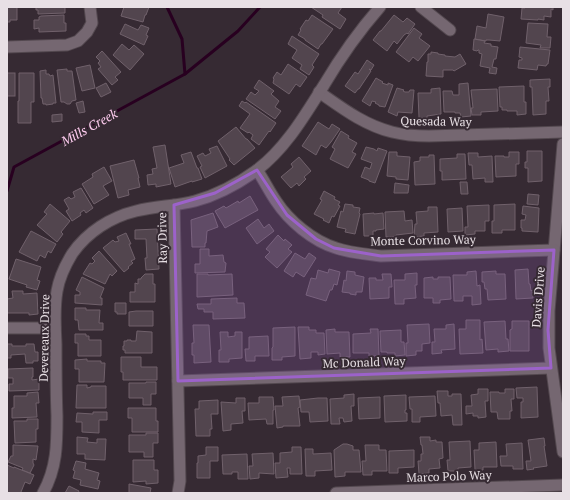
<svg xmlns="http://www.w3.org/2000/svg" width="570" height="500" font-family="'PT Serif',serif">
<style>
.lines{fill:none;stroke-linecap:round;stroke-linejoin:round}
.stream{stroke:#280020;stroke-width:3}
.building{fill:#52454e;stroke:#70616b}
.minor-casing{stroke:#53484f;stroke-width:13}
.minor{stroke:#756771;stroke-width:11}
.marked{fill:#9c62ca;fill-opacity:0.2;stroke:#9c62ca;stroke-width:3;stroke-linejoin:round}
.labels{text-anchor:middle;dominant-baseline:central;stroke-width:4;stroke-linejoin:round;paint-order:stroke}
.street-label{font-size:12px;fill:#e8e0e5;stroke:#362a33}
.water-label{font-size:13px;font-style:italic;fill:#fdcbee;stroke:#362a33}
</style>
<rect width="100%" height="100%" fill="#362a33"/>
<g class="lines">
<!-- stream -->
<g class="stream">
<path d="M167,7L182,39L185,74"/>
<path d="M7,191L14,167L185,74L238,31L260,7"/>
</g>
</g>
<!-- building -->
<g class="building">
<path d="M7,7H17V20H10V22H7Z"/>
<path d="M36,7H65V13L38,14V10H36Z"/>
<path d="M124,7H149L146,15H145L143,22L121,16Z"/>
<path d="M311,7H342L338,13L346,19L340,29L322,17L323,15Z"/>
<path d="M526,7H553V10L551,9V17L544,16V20L538,19V20L521,19L522,8H525Z"/>
<path d="M488,14L504,17L500,41L489,40H486V41L475,39L477,26L486,28Z"/>
<path d="M64,15V23H66V31L39,32V28L34,29V20H39V17L41,16Z"/>
<path d="M312,15L333,29L322,44H321L318,49L305,40V39L298,35L301,30L300,29L306,20L308,21Z"/>
<path d="M394,15L403,22L407,18L415,24L408,34L407,33L404,35L397,44L394,41L387,51L373,40L380,31H381Z"/>
<path d="M528,23L548,24L547,37H551L550,48H540L541,45L526,43Z"/>
<path d="M125,24L138,30L141,25L149,28L146,35L148,36L144,45L120,34Z"/>
<path d="M414,28L422,34L419,38L430,46L418,61L413,57L409,62L396,52Z"/>
<path d="M292,36L319,54L312,65L314,67L309,75L300,69L302,65L292,58L297,50L288,44Z"/>
<path d="M474,39L485,41L484,43L491,44V46L498,47L496,59H494L492,67L497,68L496,74L489,73L490,68L480,66L482,54L479,53V50H478L477,51L473,50Z"/>
<path d="M122,44L129,50L134,45L144,54L130,70L113,55Z"/>
<path d="M520,47L550,50L548,64H547L546,66L538,65L537,70L518,68L519,60H522V58L519,57Z"/>
<path d="M102,51L121,72L115,77L118,80L112,85L98,69L101,67L98,63L100,61L96,57Z"/>
<path d="M431,52L438,53V54L445,55V56L455,57L460,54L466,64L454,71L453,70H443V77L426,76L427,62H428V54H431Z"/>
<path d="M367,60L374,65L371,70L369,69L371,71L359,89H358L355,93L345,86L355,72L358,74Z"/>
<path d="M288,64L307,77L300,87L296,84L289,94L273,83L274,79L273,78L277,72L281,75Z"/>
<path d="M90,65L95,88L82,91L76,68Z"/>
<path d="M67,69V71H72L76,100L72,101L70,104H67L64,102H61L57,70Z"/>
<path d="M46,70V74H49L50,76L53,75L56,103H53V104L46,105V104H43L42,98H41L40,71Z"/>
<rect x="7" y="73" width="8" height="23"/>
<path d="M19,73H34V102H31V123H18V101H19Z"/>
<path d="M376,78L383,82L382,83L388,85V83L393,85L385,107L379,106V105L375,103L376,102L372,101L370,106L362,101Z"/>
<path d="M550,79V87H548L549,101H546V114L533,115L532,87H530V80Z"/>
<path d="M259,80L274,91L271,94L279,101L275,107L281,111L275,119L246,99L251,92L255,95L259,91L254,88Z"/>
<path d="M106,83L111,92L101,97L96,88Z"/>
<path d="M468,83L471,116L461,117L460,113H455V112H444L443,91H452L453,95H459V84Z"/>
<path d="M524,86V102H526V114L517,115V111H507V110H502V107H500L499,87Z"/>
<path d="M397,88L404,90L403,91L405,92H409L410,90H414L412,113L398,112L397,116L388,112Z"/>
<path d="M440,88L441,114L427,116V118H419L418,93H431V89Z"/>
<path d="M497,89L498,111L481,112V115H472L471,108H473L471,90Z"/>
<path d="M83,101L85,112L79,113L76,103Z"/>
<path d="M242,101L245,103L246,102L276,123L270,132L269,131L259,145L251,139L253,135L249,132L248,133L240,128L250,114L239,106Z"/>
<path d="M62,114V121L52,122V115Z"/>
<path d="M318,122L329,129L332,124L340,129L331,142L326,148L321,145L316,155L302,146Z"/>
<path d="M236,127L246,139H247L255,148L234,165L229,160L230,159L218,141Z"/>
<path d="M341,131L349,136L348,138L357,143L352,152L356,154L348,168L330,159L335,149L332,147Z"/>
<path d="M165,145L171,184L156,187V184L148,185L147,175L153,174L152,169L157,168L153,147Z"/>
<path d="M217,146L227,166L205,178L200,167L202,166L197,156L203,153L205,156L211,153L209,149Z"/>
<path d="M366,147L374,149L377,151L378,148L387,151L375,183L369,181V180L361,177L365,167L370,169L372,163L361,159Z"/>
<path d="M527,151H542V181L528,182V168H525V162H527Z"/>
<path d="M191,152L197,168H198L202,179L192,182V181L175,187L169,168L184,163L181,155Z"/>
<path d="M389,152H397V156L410,157L408,180L396,179V177L387,176Z"/>
<path d="M509,152H519V164H516V176L496,177L495,156H504V157H509Z"/>
<path d="M468,153H478V157L492,156L493,182H485V178L473,179L472,165H469Z"/>
<path d="M457,154H465L466,179L442,180V171H440V159L457,158Z"/>
<path d="M429,155H434L435,184L415,185L414,162L420,161V157H429Z"/>
<path d="M299,157L311,171L304,177L306,179L299,186L297,183L291,188L281,177L293,167L291,164Z"/>
<path d="M134,160L139,178H138L140,187L128,190L129,195L118,198L110,166Z"/>
<path d="M104,167L112,181L103,186L109,195L94,204L82,184L93,177L92,174Z"/>
<path d="M460,182H467L468,194H461Z"/>
<path d="M395,183L409,185L408,193H394Z"/>
<path d="M81,188L93,208L86,213L84,210L80,213L81,215L72,221L66,211L69,209L64,200L69,197L71,199L75,197L73,192Z"/>
<path d="M324,191L335,197L334,199L340,202L338,205L340,206L334,217L332,216L329,223L323,220L324,219L314,214L322,200L320,199Z"/>
<path d="M528,194L539,195L538,205L527,204Z"/>
<path d="M250,196L258,210L225,228L215,211L224,206L226,208L238,201L239,203Z"/>
<path d="M50,204L70,221L61,232L63,234L57,242L37,225L47,214L44,212Z"/>
<path d="M345,204L353,205V207L360,208L359,213L360,214L355,234L345,232L346,229L337,227L341,211L343,212Z"/>
<path d="M515,204V230H502V233H492V221H494V205Z"/>
<path d="M489,205V221H485V231H475V234L465,235V227H468L467,206Z"/>
<path d="M523,206L539,208L538,232L522,231V228H521V220H525L526,215L522,214Z"/>
<path d="M428,207H437L438,232L424,233V236L414,237L415,224H417L416,212L428,211Z"/>
<path d="M462,208L463,231L448,232L447,209Z"/>
<path d="M404,211L405,221L412,220L413,233L396,235V237H386L385,212Z"/>
<path d="M213,213L218,227L207,231L206,243H205V247H192L191,220Z"/>
<path d="M374,213V214L383,213L384,229L376,230V231H373V236H364L363,214Z"/>
<path d="M258,219L264,228L269,224L274,231L257,244L246,228Z"/>
<path d="M157,229L159,269L146,270L145,258H147L146,239H135V230Z"/>
<path d="M31,231L56,244L51,253L48,251L45,258L40,255L37,261L19,252Z"/>
<path d="M126,233L131,244H129L135,259L131,261L133,263L128,267L129,268L124,272L103,248L113,240L115,242L119,241L117,237Z"/>
<path d="M278,235L284,241L285,239L292,245L288,249L292,252L277,268L265,257L270,252L266,249Z"/>
<path d="M200,249H209V256L223,255L224,262L226,263L225,272L195,273V264H200Z"/>
<path d="M99,251L117,271L112,276L110,274L105,284L83,274L90,263L92,264L95,261L92,258Z"/>
<path d="M295,253L305,259L309,253L316,258L304,277L296,272L293,277L284,271Z"/>
<path d="M16,259L41,267L37,280L40,281L37,290L26,287L27,285L9,279Z"/>
<path d="M329,269L340,272L337,285L334,284L332,290H330L326,301L306,295L311,278L316,279L318,270L328,273Z"/>
<path d="M528,269L529,284H530L531,291L532,290L533,298L516,299L515,270Z"/>
<path d="M347,271L355,272V275L364,277L362,292H356V295L350,294V293L342,292L344,280L346,281Z"/>
<path d="M476,271L477,286L480,285L481,304L472,305V296H463V301H454L453,275H467V272Z"/>
<path d="M496,271V274H505L506,299L488,300L487,289H485L484,282H482V272Z"/>
<path d="M417,273V285H415L416,298L404,299V304H395L394,280H405V274Z"/>
<path d="M145,274H153V284H155V302H130V292H135V283L138,284V279H141V278Z"/>
<path d="M197,274H208V275L232,274L233,295L197,297Z"/>
<path d="M382,274H391L392,287H389V298L370,299L369,278H376V280H383Z"/>
<path d="M82,277L104,288L100,298H102V305L75,303V295H80V292L76,290Z"/>
<path d="M433,277V279H438V277H450L451,299L440,300V303H433V298H424V278Z"/>
<path d="M12,291H23V294L37,293L38,314L29,315V313H7V299L13,298Z"/>
<path d="M237,298V303H244L245,318L213,319V312H204V309H198L197,304H211V299Z"/>
<path d="M115,303H126V314H117V312H115Z"/>
<path d="M75,308H86V310H100L99,323H103V330H79L78,320H75Z"/>
<path d="M136,311H153V326H129V312Z"/>
<path d="M466,320H480V340L482,339L483,353L460,354L459,329H466Z"/>
<path d="M505,321L506,339H508L509,351L498,352V349L486,350L484,322Z"/>
<path d="M512,321H529V351H510V330L512,329Z"/>
<path d="M429,324L430,343L422,344V351H416V355L406,356V343H408L407,325Z"/>
<path d="M454,324L455,349L441,350L442,353L432,354V342H435L434,329H446V325Z"/>
<path d="M193,325H209L211,362L194,363V355H192V343H194Z"/>
<path d="M295,327V356L282,357V360H272V348L273,347V328Z"/>
<path d="M298,327H309V330H316V333H324L325,354L318,355V352H311V358L300,359Z"/>
<path d="M335,329V332H349L350,357H340V353L327,354L326,330Z"/>
<path d="M370,329H378L379,356H369V353H353V334L371,333Z"/>
<path d="M401,330V342H404L405,355L395,356V353H387V352H381L380,331Z"/>
<path d="M137,331L152,332V353H125V350H123V346H124V341H127V340H131V341H136Z"/>
<path d="M220,332H228V337L235,336V332H242V358L229,359V362H219V350H221Z"/>
<path d="M75,334H86V336H89V340H101V356H78V343H75Z"/>
<path d="M268,336L269,356H255V361H246L245,349H249V337Z"/>
<path d="M7,344H12V346H26V344H34L35,352H38V361H33V363H26L25,354L11,355V358H7Z"/>
<path d="M121,357H141V367H157V380H123V372H121Z"/>
<path d="M87,359V361H101V363H105L104,382H79V369H75V360Z"/>
<path d="M33,368V377H32V380L39,379V390L9,391V384H13V378H8V369Z"/>
<path d="M146,382H156V394H151V405H143V398H129V383H146Z"/>
<path d="M77,385H87V388L91,387V386H106V408H76Z"/>
<path d="M537,387L538,417L521,418V402H523V398H517L516,388Z"/>
<path d="M478,389H488V401H485L486,417L478,418V416H473V413L466,414V406H472L471,395L478,394Z"/>
<path d="M505,389H514V399H511L512,411H510V419H498L497,412H491L490,392H499V393H505Z"/>
<path d="M437,391H448V396H452V394H461L462,425H453L452,415L441,416L440,403H438Z"/>
<path d="M38,392L39,403H36L37,417L12,418V408H14V396H27V393Z"/>
<path d="M354,394V406H351L352,421L344,422L343,418H339L340,424H331L330,399L344,398V395Z"/>
<path d="M406,395V410H405V413H407V421L385,422L384,396Z"/>
<path d="M299,396L300,407L298,408L300,426H283V427L277,428L275,406H283L282,397Z"/>
<path d="M435,396L436,416L420,417V422H412V409H410L409,397Z"/>
<path d="M259,397H273L274,410H273V424H267L266,419L249,420L248,403H259Z"/>
<path d="M380,397V418L359,419L358,398Z"/>
<path d="M236,398H245V411H242L243,423L231,424V430L223,431L221,402L236,403Z"/>
<path d="M318,398H327L328,421L310,422L309,412H301L300,400Z"/>
<path d="M218,400V414H211L212,429H210V436H196L195,409H199V401Z"/>
<path d="M128,408H156V421H158V432H132V418H128Z"/>
<path d="M93,412H107V420H99V433L82,432V422H76L77,413L93,414Z"/>
<path d="M27,419H38V429H36V442L15,443L14,421H27Z"/>
<path d="M146,433H158V443H153V457H144V452H129V435H146Z"/>
<path d="M77,437L88,438L87,442L97,443V439H106L105,460L85,459V454H77Z"/>
<path d="M420,437H430V441L436,440V442H442L443,458L439,459L440,468L429,469V473L419,474L418,461H421V454H423L422,445H421Z"/>
<path d="M544,438L545,446H544L547,466L533,468L534,469L527,470L526,461H531L528,440Z"/>
<path d="M470,441L471,467L458,468V471H448L447,460H450L449,442Z"/>
<path d="M496,442L497,467H483V470H475L474,450H479V443Z"/>
<path d="M522,443L523,469H513V466H501L500,456H507L506,444Z"/>
<path d="M343,444H347L353,446V450H359L361,472H345V476L335,477L334,450Z"/>
<path d="M13,445L38,446L36,460L33,459V463L34,465L30,473L22,470L23,468L8,462L11,456H13Z"/>
<path d="M365,445H379V450H386L387,471H372V475H363L362,461H366Z"/>
<path d="M206,447H218V461H210V478H197V463H198V456L206,455Z"/>
<path d="M292,447H301L302,474H290V468H287L288,477L276,478L275,463H280V453L292,452Z"/>
<path d="M305,449H313V454L331,453L332,470L315,471V476H306Z"/>
<path d="M414,450V467L398,468V473H389V451Z"/>
<path d="M273,453L274,474L259,473V478L250,479L249,466H253L252,454Z"/>
<path d="M247,454L248,479H238V472H232V474H223L222,455Z"/>
<path d="M133,460H154V470H158V483L146,484V481L133,482Z"/>
<path d="M76,461L86,463L85,469L99,473L97,480L100,481L98,489L80,485L81,480L73,478L75,471L73,470Z"/>
<path d="M7,465L14,468V467L34,475L30,484L25,482L21,492L22,493H7Z"/>
<path d="M129,484L151,488L150,493H129Z"/>
<path d="M69,486L79,491L78,493H65Z"/>
</g>
<g class="lines">
<defs>
<g id="minor">
<path d="M421,7L450,30"/>
<path d="M7,47L67,45L78,41L87,32L92,23L90,7"/>
<path d="M319,92C342,108 364,125 392,132C404,135 416,136 429,136L563,132"/>
<path d="M563,144L549,311V348L563,452"/>
<path d="M257,170C264,180 269,191 276,201C289,221 313,241 336,248C350,253 366,254 381,256L554,250"/>
<path d="M174,205L180,481L178,493"/>
<path d="M7,328H55"/>
<path d="M178,381L551,368"/>
<path d="M43,493C57,468 57,444 57,416C56,392 56,368 56,344C55,326 54,308 57,291C59,279 66,264 72,254C87,232 111,217 136,211C156,206 176,206 195,201C217,195 239,183 257,170C286,148 305,115 324,85C340,58 359,31 380,7"/>
<path d="M336,493L563,485"/>
</g>
</defs>
<!-- minor casing -->
<use href="#minor" class="minor-casing"/>
<!-- minor -->
<use href="#minor" class="minor"/>
</g>
<!-- marked area -->
<path class="marked" d="M257,170L287,215L316,239L334,248L381,256L554,250L548,330L551,368L178,381L174,205L215,193Z"/>
<g class="labels">
<!-- street labels -->
<g class="street-label">
<text transform="translate(436 121) rotate(1)">Quesada Way</text>
<text transform="translate(162 238) rotate(-91)">Ray Drive</text>
<text transform="translate(423 240) rotate(-1)">Monte Corvino Way</text>
<text transform="translate(538 297) rotate(-86)">Davis Drive</text>
<text transform="translate(44 338) rotate(-89)">Devereaux Drive</text>
<text transform="translate(364 362) rotate(-2)">Mc Donald Way</text>
<text transform="translate(449 476) rotate(-2)">Marco Polo Way</text>
</g>
<!-- water labels -->
<g class="water-label">
<text transform="translate(89 127) rotate(-29)">Mills Creek</text>
</g>
</g>
<!-- border -->
<rect width="570" height="500" fill="none" stroke="#e8e0e5" stroke-width="16"/>
</svg>
